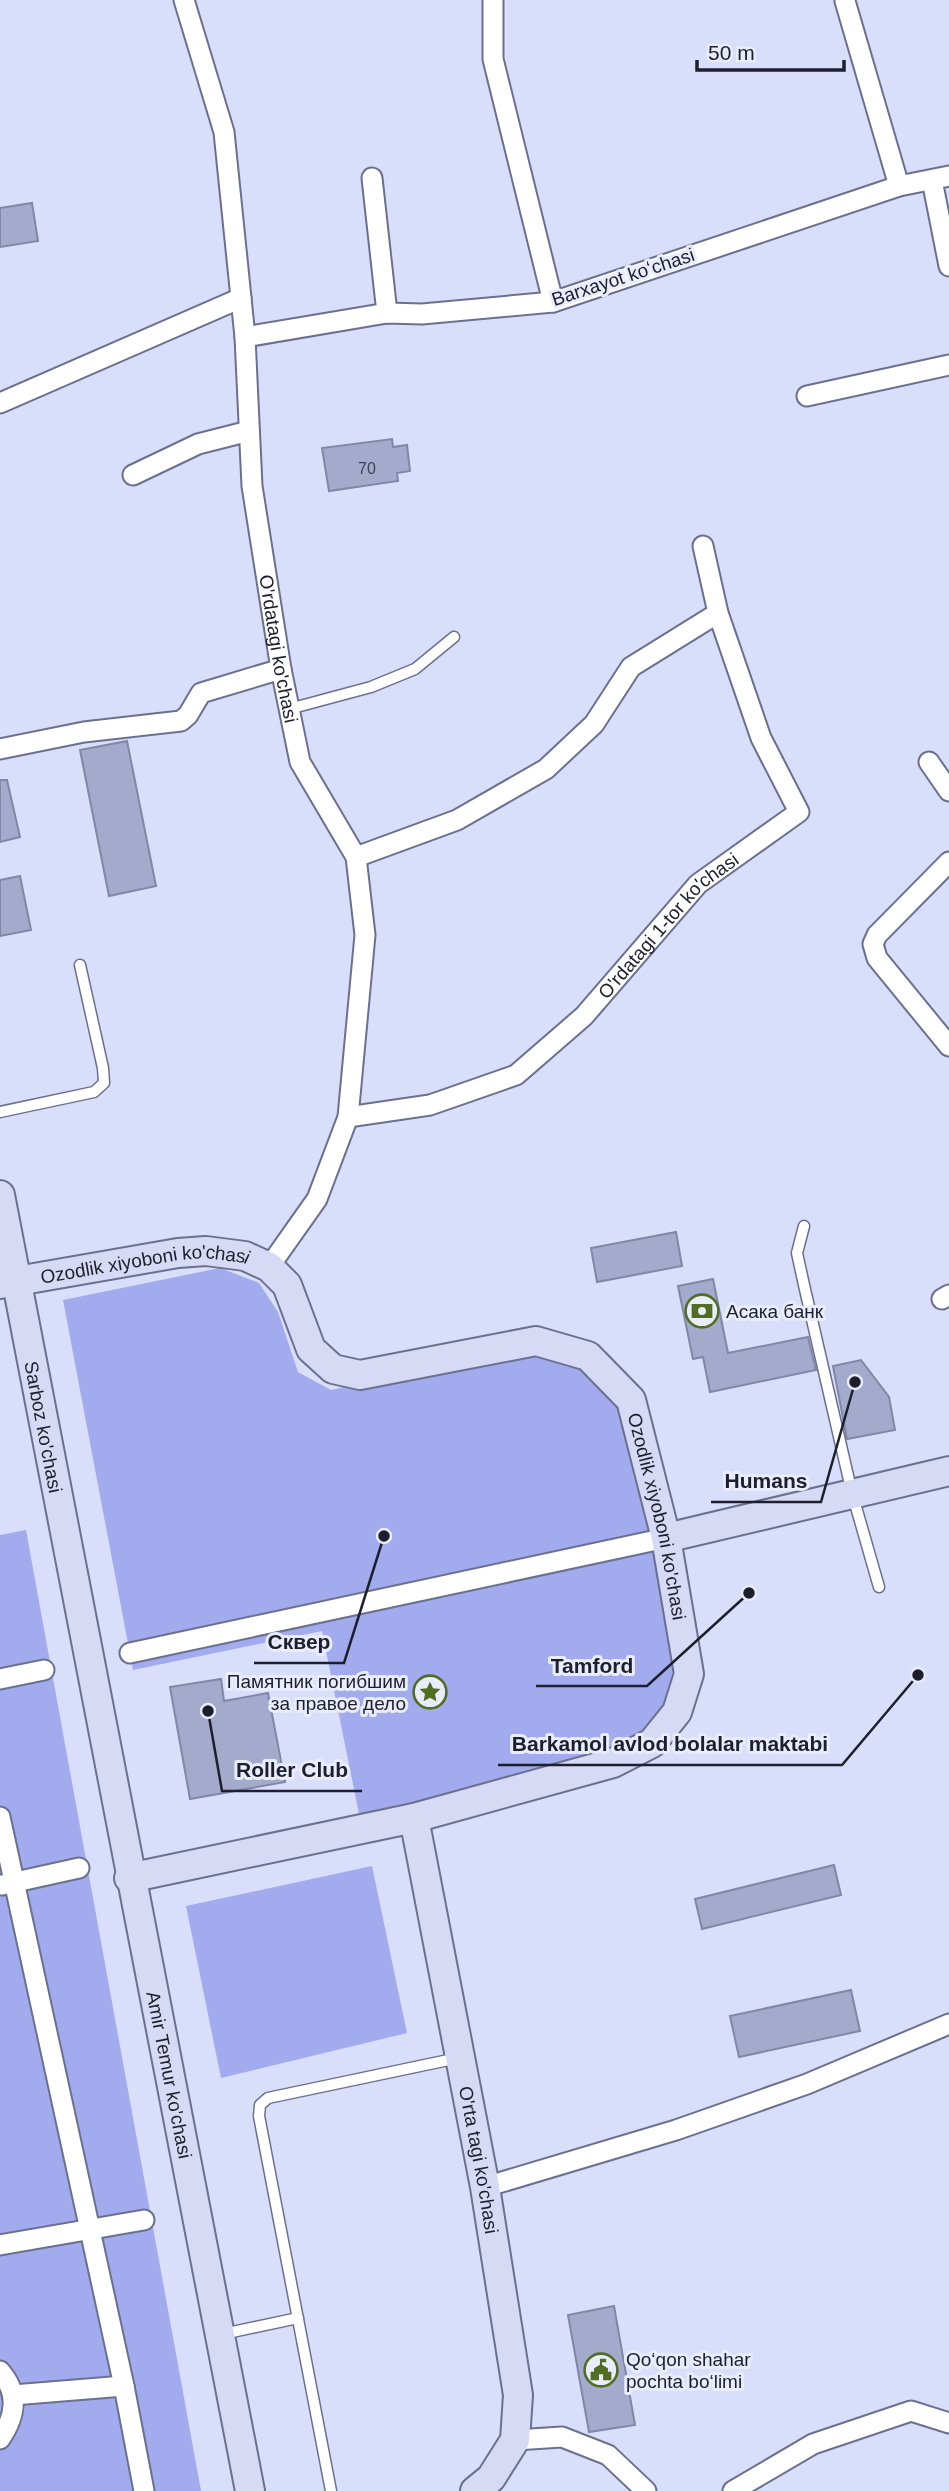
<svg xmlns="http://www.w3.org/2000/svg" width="949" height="2491" font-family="Arial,sans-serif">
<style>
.green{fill:#a1abee}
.building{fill:#a4aacc;stroke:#8287a7;stroke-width:2}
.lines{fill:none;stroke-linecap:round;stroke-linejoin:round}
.lane-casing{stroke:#6b708f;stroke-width:13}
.street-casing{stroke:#6b708f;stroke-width:23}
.secondary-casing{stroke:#6b708f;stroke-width:32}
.lane{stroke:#fff;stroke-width:10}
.street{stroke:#fff;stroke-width:19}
.secondary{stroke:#d7daf4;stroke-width:28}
.labels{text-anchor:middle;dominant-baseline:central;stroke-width:6;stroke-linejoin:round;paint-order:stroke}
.number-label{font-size:16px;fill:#3f4254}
.street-label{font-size:19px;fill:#1d1f2c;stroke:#e9ecfa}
.poi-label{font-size:19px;fill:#1d1f2c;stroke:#e9ecfa;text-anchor:start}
.leader{fill:none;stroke:#1d1f2c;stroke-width:2.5}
.callout-dot{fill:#1d1f2c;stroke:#e9ecfa;stroke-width:2.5}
.callout-label{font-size:21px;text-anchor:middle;font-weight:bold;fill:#1d1f2c;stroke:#e9ecfa;stroke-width:6;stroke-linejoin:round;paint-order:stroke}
</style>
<rect width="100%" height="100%" fill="#d9defa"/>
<!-- green -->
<g class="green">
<path d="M220,1268L259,1283L278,1312L298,1372L331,1390L528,1348L603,1379L644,1441L682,1671L664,1721L606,1760L359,1814L322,1631L133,1670L63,1300Z"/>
<path d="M26,1530L201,2491H0V1535Z"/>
<path d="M372,1866L407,2033L221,2078L186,1906Z"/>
</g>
<!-- building -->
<g class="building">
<path d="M32,203L38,241L0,247V208Z"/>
<path d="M392,439L393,447L407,445L410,471L397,473L398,481L329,491L322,448Z"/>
<path d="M127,741L156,886L109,896L80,750Z"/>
<path d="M0,780H7L20,837L0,842Z"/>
<path d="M20,876L31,930L0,936V880Z"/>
<path d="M676,1232L682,1266L597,1282L591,1248Z"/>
<path d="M713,1279L728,1353L808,1337L816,1370L710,1392L703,1357L693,1359L678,1286Z"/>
<path d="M861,1360L889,1397L895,1430L847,1439L833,1366Z"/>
<path d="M221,1679L224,1701L268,1693L285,1782L190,1799L170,1687Z"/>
<path d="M834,1865L841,1895L702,1929L695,1899Z"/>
<path d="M851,1990L860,2031L739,2057L730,2016Z"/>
<path d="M614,2306L635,2425L589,2432L568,2315Z"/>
</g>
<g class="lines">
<defs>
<g id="lane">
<path d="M289,709L371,687L415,669L454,637"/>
<path d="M0,1112L94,1092L104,1083L103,1068L80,965"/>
<path d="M804,1226L797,1253L804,1285L852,1493L879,1587"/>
<path d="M223,2334L298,2318"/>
<path d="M331,2491L259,2116L260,2105L268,2098L458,2058"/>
</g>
<g id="street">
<path id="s1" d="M184,0L224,132L245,337L252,486L281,669L300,762L356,857L365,935L348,1117L317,1199L269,1267"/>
<path d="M493,0V59L553,302"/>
<path d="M845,1L899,186"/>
<path d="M372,178L387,313"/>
<path d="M932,180L949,266"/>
<path d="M245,337L387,313L422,314L553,302L899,186L949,176"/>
<path d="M807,396L949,365"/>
<path d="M0,403L241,298"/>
<path d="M133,475L198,444L249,431"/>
<path d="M0,749L84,732L181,721L188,715L201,693L281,669"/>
<path d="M929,762L949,791"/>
<path d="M356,857L457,820L546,769L594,724L631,667L718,613"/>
<path d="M949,862L877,935L873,944L877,958L949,1046"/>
<path id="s2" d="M348,1117L430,1105L516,1075L584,1016L698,884L799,812L761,738L718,613L703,546"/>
<path d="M942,1299L949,1295"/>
<path d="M130,1653L666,1538"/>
<path d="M0,1679L44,1670"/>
<path d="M0,1817L124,2386L144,2491"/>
<path d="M2,1885L79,1868"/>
<path d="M485,2187L676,2130L807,2084L949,2024"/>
<path d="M0,2245L144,2220"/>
<path d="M0,2371C19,2393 16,2416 0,2439"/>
<path d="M13,2395L124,2386"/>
<path d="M515,2440L562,2437L608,2455L646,2491"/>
<path d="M733,2491L813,2444L911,2411L949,2423"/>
</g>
<g id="secondary">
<path id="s3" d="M0,1195C80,1628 168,2059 250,2491"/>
<path id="s4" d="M0,1284L178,1253L206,1251L245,1256L269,1267L287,1285L311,1349L333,1369L360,1375L536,1341L588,1356L631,1400L666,1538L689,1674L677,1712L652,1743L613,1763L414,1818L129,1878"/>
<path d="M666,1538L949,1471"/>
<path id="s5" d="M414,1818L485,2187L518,2395L515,2440L491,2478L475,2491"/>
</g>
</defs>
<!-- lane casing -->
<use href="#lane" class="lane-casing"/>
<!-- street casing -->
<use href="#street" class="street-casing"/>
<!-- secondary casing -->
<use href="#secondary" class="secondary-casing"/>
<!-- lane -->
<use href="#lane" class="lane"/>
<!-- street -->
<use href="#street" class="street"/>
<!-- secondary -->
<use href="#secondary" class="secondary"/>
</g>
<!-- icons -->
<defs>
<symbol id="bank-ring" viewBox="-11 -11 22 22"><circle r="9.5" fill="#e9ecfa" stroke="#506d21" stroke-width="1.5"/><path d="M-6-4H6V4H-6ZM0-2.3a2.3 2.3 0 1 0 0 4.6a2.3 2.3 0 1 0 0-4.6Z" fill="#506d21"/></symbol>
<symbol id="sight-ring" viewBox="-11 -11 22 22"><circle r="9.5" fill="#e9ecfa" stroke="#506d21" stroke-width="1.5"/><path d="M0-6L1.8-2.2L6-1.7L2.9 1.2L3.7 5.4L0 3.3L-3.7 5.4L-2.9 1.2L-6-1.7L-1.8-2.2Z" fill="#506d21"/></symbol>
<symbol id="civic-ring" viewBox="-11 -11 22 22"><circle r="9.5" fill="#e9ecfa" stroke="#506d21" stroke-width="1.5"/><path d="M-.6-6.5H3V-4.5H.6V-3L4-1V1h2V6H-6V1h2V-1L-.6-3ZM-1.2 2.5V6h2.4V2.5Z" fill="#506d21"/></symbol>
</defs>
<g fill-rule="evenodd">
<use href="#bank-ring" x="683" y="1292" width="38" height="38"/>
<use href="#sight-ring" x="411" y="1673" width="38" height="38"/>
<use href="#civic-ring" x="582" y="2351" width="38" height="38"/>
</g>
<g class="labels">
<!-- number labels -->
<g class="number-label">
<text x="367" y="468">70</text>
</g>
<!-- street labels -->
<g class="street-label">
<text transform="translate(623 277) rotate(-18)">Barxayot koʻchasi</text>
<text stroke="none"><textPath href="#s1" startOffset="658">O'rdatagi ko'chasi</textPath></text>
<text stroke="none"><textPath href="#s2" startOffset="388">O'rdatagi 1-tor ko'chasi</textPath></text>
<text stroke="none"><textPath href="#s4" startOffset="147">Ozodlik xiyoboni ko'chasi</textPath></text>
<text stroke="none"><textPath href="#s3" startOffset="236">Sarboz ko'chasi</textPath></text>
<text stroke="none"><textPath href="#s4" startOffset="840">Ozodlik xiyoboni ko'chasi</textPath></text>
<text stroke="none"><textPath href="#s3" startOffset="896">Amir Temur ko'chasi</textPath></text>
<text stroke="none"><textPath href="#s5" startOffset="348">O'rta tagi ko'chasi</textPath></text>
</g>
<!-- poi labels -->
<g class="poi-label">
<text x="726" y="1311">Асака банк</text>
<text x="406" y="1681" text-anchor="end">Памятник погибшим<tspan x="406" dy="22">за правое дело</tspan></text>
<text x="626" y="2359">Qo‘qon shahar<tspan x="626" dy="22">pochta bo‘limi</tspan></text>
</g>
</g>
<!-- callouts -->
<path class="leader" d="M855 1382L821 1502H711M384 1536L344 1663H254M749 1593L647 1686H536M918 1675L842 1765H498M208 1711L222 1791H362"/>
<g class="callout-dot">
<circle cx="855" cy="1382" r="7"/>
<circle cx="384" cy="1536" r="7"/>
<circle cx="749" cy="1593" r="7"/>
<circle cx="918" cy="1675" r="7"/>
<circle cx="208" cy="1711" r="7"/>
</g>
<g class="callout-label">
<text x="766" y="1488">Humans</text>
<text x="299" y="1649">Сквер</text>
<text x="592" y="1673">Tamford</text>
<text x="670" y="1751">Barkamol avlod bolalar maktabi</text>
<text x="292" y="1777">Roller Club</text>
</g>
<!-- scale -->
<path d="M697 60v10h147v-10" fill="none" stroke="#1d1f2c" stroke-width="3.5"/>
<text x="708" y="60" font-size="21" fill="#1d1f2c" stroke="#e9ecfa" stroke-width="5" paint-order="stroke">50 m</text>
</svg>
